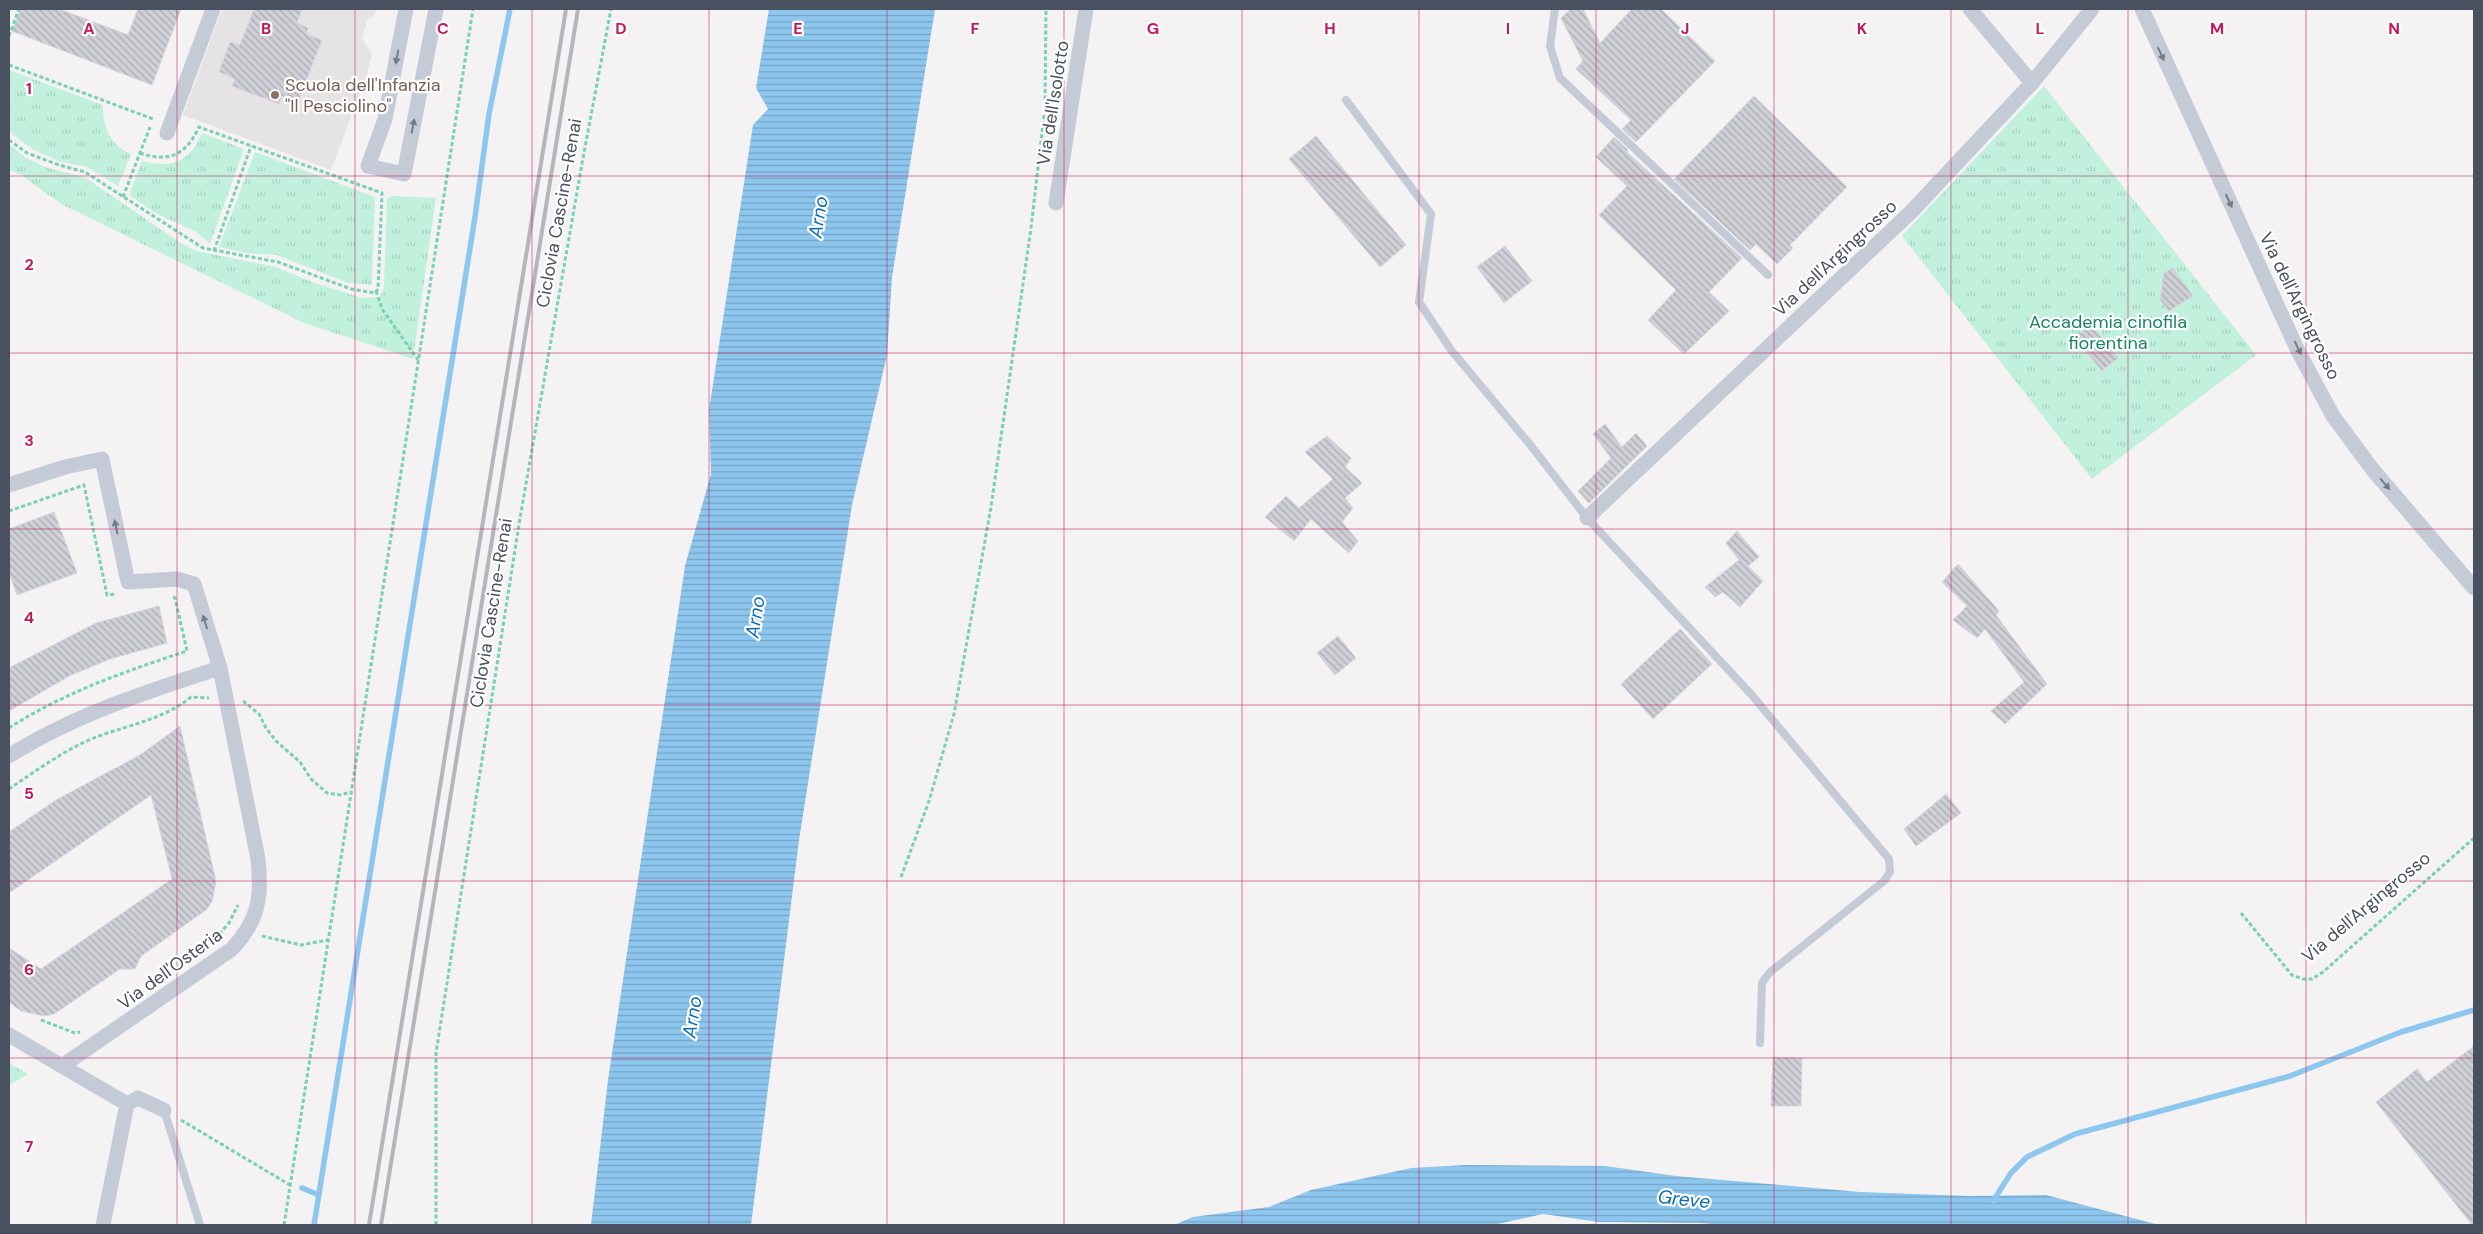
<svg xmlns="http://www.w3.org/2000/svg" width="2483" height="1234" font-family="'DM Sans',sans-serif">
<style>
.education{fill:#e5e3e4}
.park{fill:url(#park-tufts)}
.water{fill:url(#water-rules)}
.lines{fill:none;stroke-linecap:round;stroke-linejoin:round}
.stream{stroke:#8dc6ee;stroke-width:5.5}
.building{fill:url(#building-back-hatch);stroke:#d6d6dd}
.path{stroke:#77d0b7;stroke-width:3;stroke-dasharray:4 2.5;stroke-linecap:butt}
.lane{stroke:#c5cbd6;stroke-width:8}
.street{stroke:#c5cbd6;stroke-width:15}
.rail{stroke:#b4b5bc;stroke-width:4}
.oneway{fill:#747b89}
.grid{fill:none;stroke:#c2185b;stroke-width:1;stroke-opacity:0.55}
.education-dot{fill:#8d6e63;stroke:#fff;stroke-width:2}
.labels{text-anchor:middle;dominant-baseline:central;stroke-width:4.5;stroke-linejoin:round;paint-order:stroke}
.education-label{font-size:18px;fill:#785e54;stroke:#fff;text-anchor:start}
.street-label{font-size:18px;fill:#495060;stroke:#fff}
.park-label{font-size:18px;fill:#168564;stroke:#fff}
.water-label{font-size:19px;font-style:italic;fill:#0a6cb2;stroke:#fff}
.grid-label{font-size:16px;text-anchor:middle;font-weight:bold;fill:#c2185b;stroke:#fff;stroke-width:4.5;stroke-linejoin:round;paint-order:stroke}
</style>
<defs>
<pattern id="park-tufts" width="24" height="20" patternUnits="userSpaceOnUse" patternTransform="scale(1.25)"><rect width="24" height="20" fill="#c1f1dd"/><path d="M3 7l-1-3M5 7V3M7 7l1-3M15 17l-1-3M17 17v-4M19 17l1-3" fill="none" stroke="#a7d0c0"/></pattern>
<pattern id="water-rules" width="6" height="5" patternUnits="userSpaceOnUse" patternTransform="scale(1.25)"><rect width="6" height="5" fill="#8dc6ee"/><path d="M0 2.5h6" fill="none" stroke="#75a3c4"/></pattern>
<pattern id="building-back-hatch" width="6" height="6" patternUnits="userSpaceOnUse" patternTransform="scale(1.25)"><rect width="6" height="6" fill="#ced0d6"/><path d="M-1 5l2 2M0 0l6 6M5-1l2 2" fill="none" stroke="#a9abb1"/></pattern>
</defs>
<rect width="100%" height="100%" fill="#f4f2f2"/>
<!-- education -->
<path class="education" d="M222,9H376L375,14L367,21L362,39L372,53L367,75L331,170L183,115Z"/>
<!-- park -->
<g class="park">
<path d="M9,70L103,105C103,128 109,144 131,154L118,186L87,167L58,161L33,149L13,135L9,128Z"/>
<path d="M2044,86L2256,355L2092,479L1902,236Z"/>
<path d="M202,133L244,149L210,244L195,231L157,214L129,195L142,161C172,169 190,162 202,133Z"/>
<path d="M9,144L26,158L48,168L84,177L181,243L197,251L276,267L312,282L362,298L380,297L384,288L387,198L394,196L436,198L413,359L304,323L61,204L21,175L9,170Z"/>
<path d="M255,152L375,197L372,285L348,283L277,255L245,253L219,247Z"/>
<path d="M9,1063L28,1074L9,1085Z"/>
</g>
<!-- water -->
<g class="water">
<path d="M769,9H935L892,277L887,355L852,505L799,840L751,1225H591L608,1080L685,566L711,474L709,410L753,125L768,109L756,88Z"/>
<path d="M1466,1165L1605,1166L1676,1176L1860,1192L1969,1196L2046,1195L2159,1225H1725L1700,1223L1599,1222L1543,1214L1493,1225H1174L1193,1217L1269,1207L1311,1190L1411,1168Z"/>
</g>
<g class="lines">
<!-- stream -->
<g class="stream">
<path d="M302,1188L319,1195"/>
<path d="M1993,1201L2011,1173L2027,1157L2075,1134L2290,1076L2401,1032L2474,1010"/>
<path d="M314,1225L475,217L489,114L510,9"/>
</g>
</g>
<!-- building -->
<g class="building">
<path d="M21,9H59L128,35L138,9H181L152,85L12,31Z"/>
<path d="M254,9H302L297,23L308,28L306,34L322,40L298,102L282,96L279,104L232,86L235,79L219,72L230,42L240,45Z"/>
<path d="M1571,9H1583L1600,43L1632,9H1661L1715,61L1636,142L1622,129L1631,120L1576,69L1583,61L1561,18Z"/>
<path d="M1754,96L1847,187L1790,245L1793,248L1777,264L1756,244L1750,250L1674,179Z"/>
<path d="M1316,136L1406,245L1380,267L1289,159Z"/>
<path d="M1614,137L1628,150L1627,152L1742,258L1709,292L1729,311L1684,354L1648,320L1676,290L1599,215L1627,186L1596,157Z"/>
<path d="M1505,246L1532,281L1504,303L1477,267Z"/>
<path d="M2173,268L2193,296L2169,311L2160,300L2164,273Z"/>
<path d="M2091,325L2118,358L2102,371L2074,338Z"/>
<path d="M1605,424L1622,447L1636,433L1647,446L1589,503L1578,491L1611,458L1593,434Z"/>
<path d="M1327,436L1351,458L1345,467L1362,483L1345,498L1353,508L1342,522L1358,541L1349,553L1311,519L1294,541L1265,517L1286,496L1299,508L1333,479L1305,452Z"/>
<path d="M54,512L77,573L17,595L9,573V529Z"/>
<path d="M1737,531L1759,557L1748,566L1763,581L1740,607L1723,592L1715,597L1705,587L1739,560L1726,543Z"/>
<path d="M1958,564L1999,611L1996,615L2047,684L2005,724L1991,711L2024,682L1985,629L1977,638L1953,620L1967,606L1942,582Z"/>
<path d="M159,606L167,643L110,659L71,675L9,711V668L96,623Z"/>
<path d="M1680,629L1712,664L1653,719L1621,684Z"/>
<path d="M1338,636L1356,658L1335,675L1317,653Z"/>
<path d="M180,726L216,881L212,902L206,910L141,956L135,969H120L54,1014L44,1016L21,1011L9,1002V948L41,969L172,879L151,795L9,893V832L56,800L140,755Z"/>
<path d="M1946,794L1961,813L1916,846L1904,829Z"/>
<path d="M2474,1046V1225H2472L2376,1102L2417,1069L2427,1082Z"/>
<path d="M1773,1057L1802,1058L1801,1106H1771Z"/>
</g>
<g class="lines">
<!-- path -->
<g class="path">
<path d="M9,36L19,9"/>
<path d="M9,65L153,119"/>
<path d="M9,140L27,153L59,165L85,172L203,248L278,262L351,289L375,293L378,289L382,193L199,127C186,155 169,163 140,153"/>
<path d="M123,197L150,127"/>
<path d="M214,251L251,146"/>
<path d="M376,291L382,309L418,360"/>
<path d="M9,511L84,485L107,595L116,594"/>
<path d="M243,701L259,714L266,728L276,741L300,762L311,779L327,793L340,795L351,792"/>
<path d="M9,728C63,693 126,671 187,651L175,598L172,596"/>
<path d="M9,789C37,770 67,748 99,736C132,724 164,719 191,697L209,698"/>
<path d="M901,877L929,801L954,714L991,507L1031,228L1045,107L1046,9"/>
<path d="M2241,913L2292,975L2303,979H2312L2323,972L2474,838"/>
<path d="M262,936L301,945L328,940"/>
<path d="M215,939L229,923L238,905"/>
<path d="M41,1020L75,1033L80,1032"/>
<path d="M181,1120L290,1185"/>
<path d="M284,1225L473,9"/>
<path d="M436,1225V1053L520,518L583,158L611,9"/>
</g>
<!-- lane -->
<g class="lane">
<path d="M1555,9L1550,46L1560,78L1768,275"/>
<path d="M1346,100L1431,214L1419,302L1451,350L1532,447L1587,518L1750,693L1889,859L1890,872L1884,881L1769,973L1762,983L1760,1043"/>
<path d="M164,1110L200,1225"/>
</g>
<!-- street -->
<g class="street">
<path d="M406,9L385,119L368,166L404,174L436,9"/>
<path d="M1970,9L2032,83"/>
<path d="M2142,9L2298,351L2333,416L2373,470L2474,588"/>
<path d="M167,133L213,9"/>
<path d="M1056,203L1086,9"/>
<path d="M9,485L65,467L102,459L128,582L177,579L194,584L220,668L258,859C262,897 259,920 232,949L62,1066"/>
<path d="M1587,518L1911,212L2032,83L2092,9"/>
<path d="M9,756C74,715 146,692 220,668"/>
<path d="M9,1035L127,1104"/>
<path d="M127,1104L138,1098L164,1110"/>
<path d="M103,1225L127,1104"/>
</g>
<!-- rail -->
<g class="rail">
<path d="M369,1225L566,9"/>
<path d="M381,1225L578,9"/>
</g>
</g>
<!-- one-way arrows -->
<defs><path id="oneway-solid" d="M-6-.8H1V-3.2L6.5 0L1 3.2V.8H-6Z" transform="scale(1.25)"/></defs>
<g class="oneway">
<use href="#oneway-solid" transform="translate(2161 54) rotate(65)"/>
<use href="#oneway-solid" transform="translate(397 57) rotate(101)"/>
<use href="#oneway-solid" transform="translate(413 126) rotate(-79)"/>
<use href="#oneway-solid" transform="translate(2229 201) rotate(65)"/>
<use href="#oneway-solid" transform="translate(2298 348) rotate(64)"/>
<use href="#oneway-solid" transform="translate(2385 484) rotate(49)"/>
<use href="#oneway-solid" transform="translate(116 527) rotate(-102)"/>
<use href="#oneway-solid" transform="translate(205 622) rotate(-107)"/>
</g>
<!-- grid -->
<path class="grid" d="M177,9V1225M355,9V1225M532,9V1225M709,9V1225M887,9V1225M1064,9V1225M1242,9V1225M1419,9V1225M1596,9V1225M1774,9V1225M1951,9V1225M2128,9V1225M2306,9V1225M9,176H2474M9,353H2474M9,529H2474M9,705H2474M9,881H2474M9,1058H2474"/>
<!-- markers -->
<circle class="education-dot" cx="275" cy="95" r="5"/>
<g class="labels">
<!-- education labels -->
<g class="education-label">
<text x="285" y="85">Scuola dell'Infanzia<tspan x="285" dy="21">"Il Pesciolino"</tspan></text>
</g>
<!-- street labels -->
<g class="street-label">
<text transform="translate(1053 103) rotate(-81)">Via dell'Isolotto</text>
<text transform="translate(559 213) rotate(-80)">Ciclovia Cascine-Renai</text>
<text transform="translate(1835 258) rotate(-43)">Via dell'Argingrosso</text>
<text transform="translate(2300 306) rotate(64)">Via dell'Argingrosso</text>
<text transform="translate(491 613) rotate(-81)">Ciclovia Cascine-Renai</text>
<text transform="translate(2366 907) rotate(-40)">Via dell'Argingrosso</text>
<text transform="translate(170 969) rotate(-36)">Via dell'Osteria</text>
</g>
<!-- park labels -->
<g class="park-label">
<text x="2108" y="322">Accademia cinofila<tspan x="2108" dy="21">fiorentina</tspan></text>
</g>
<!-- water labels -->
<g class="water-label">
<text transform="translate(818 217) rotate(-81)">Arno</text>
<text transform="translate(755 617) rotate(-81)">Arno</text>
<text transform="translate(692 1017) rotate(-81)">Arno</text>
<text transform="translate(1684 1199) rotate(6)">Greve</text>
</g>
</g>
<g class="grid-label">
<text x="89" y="34">A</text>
<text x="266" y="34">B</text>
<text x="443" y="34">C</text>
<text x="621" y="34">D</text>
<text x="798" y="34">E</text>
<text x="975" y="34">F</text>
<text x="1153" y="34">G</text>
<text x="1330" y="34">H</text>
<text x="1508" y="34">I</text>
<text x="1685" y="34">J</text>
<text x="1862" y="34">K</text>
<text x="2040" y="34">L</text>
<text x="2217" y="34">M</text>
<text x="2394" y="34">N</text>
<text x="29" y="94">1</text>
<text x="29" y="270">2</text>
<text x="29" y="446">3</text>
<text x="29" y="623">4</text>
<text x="29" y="799">5</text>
<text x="29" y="975">6</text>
<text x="29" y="1152">7</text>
</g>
<!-- border -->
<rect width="2483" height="1234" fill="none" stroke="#495060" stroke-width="20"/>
</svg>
